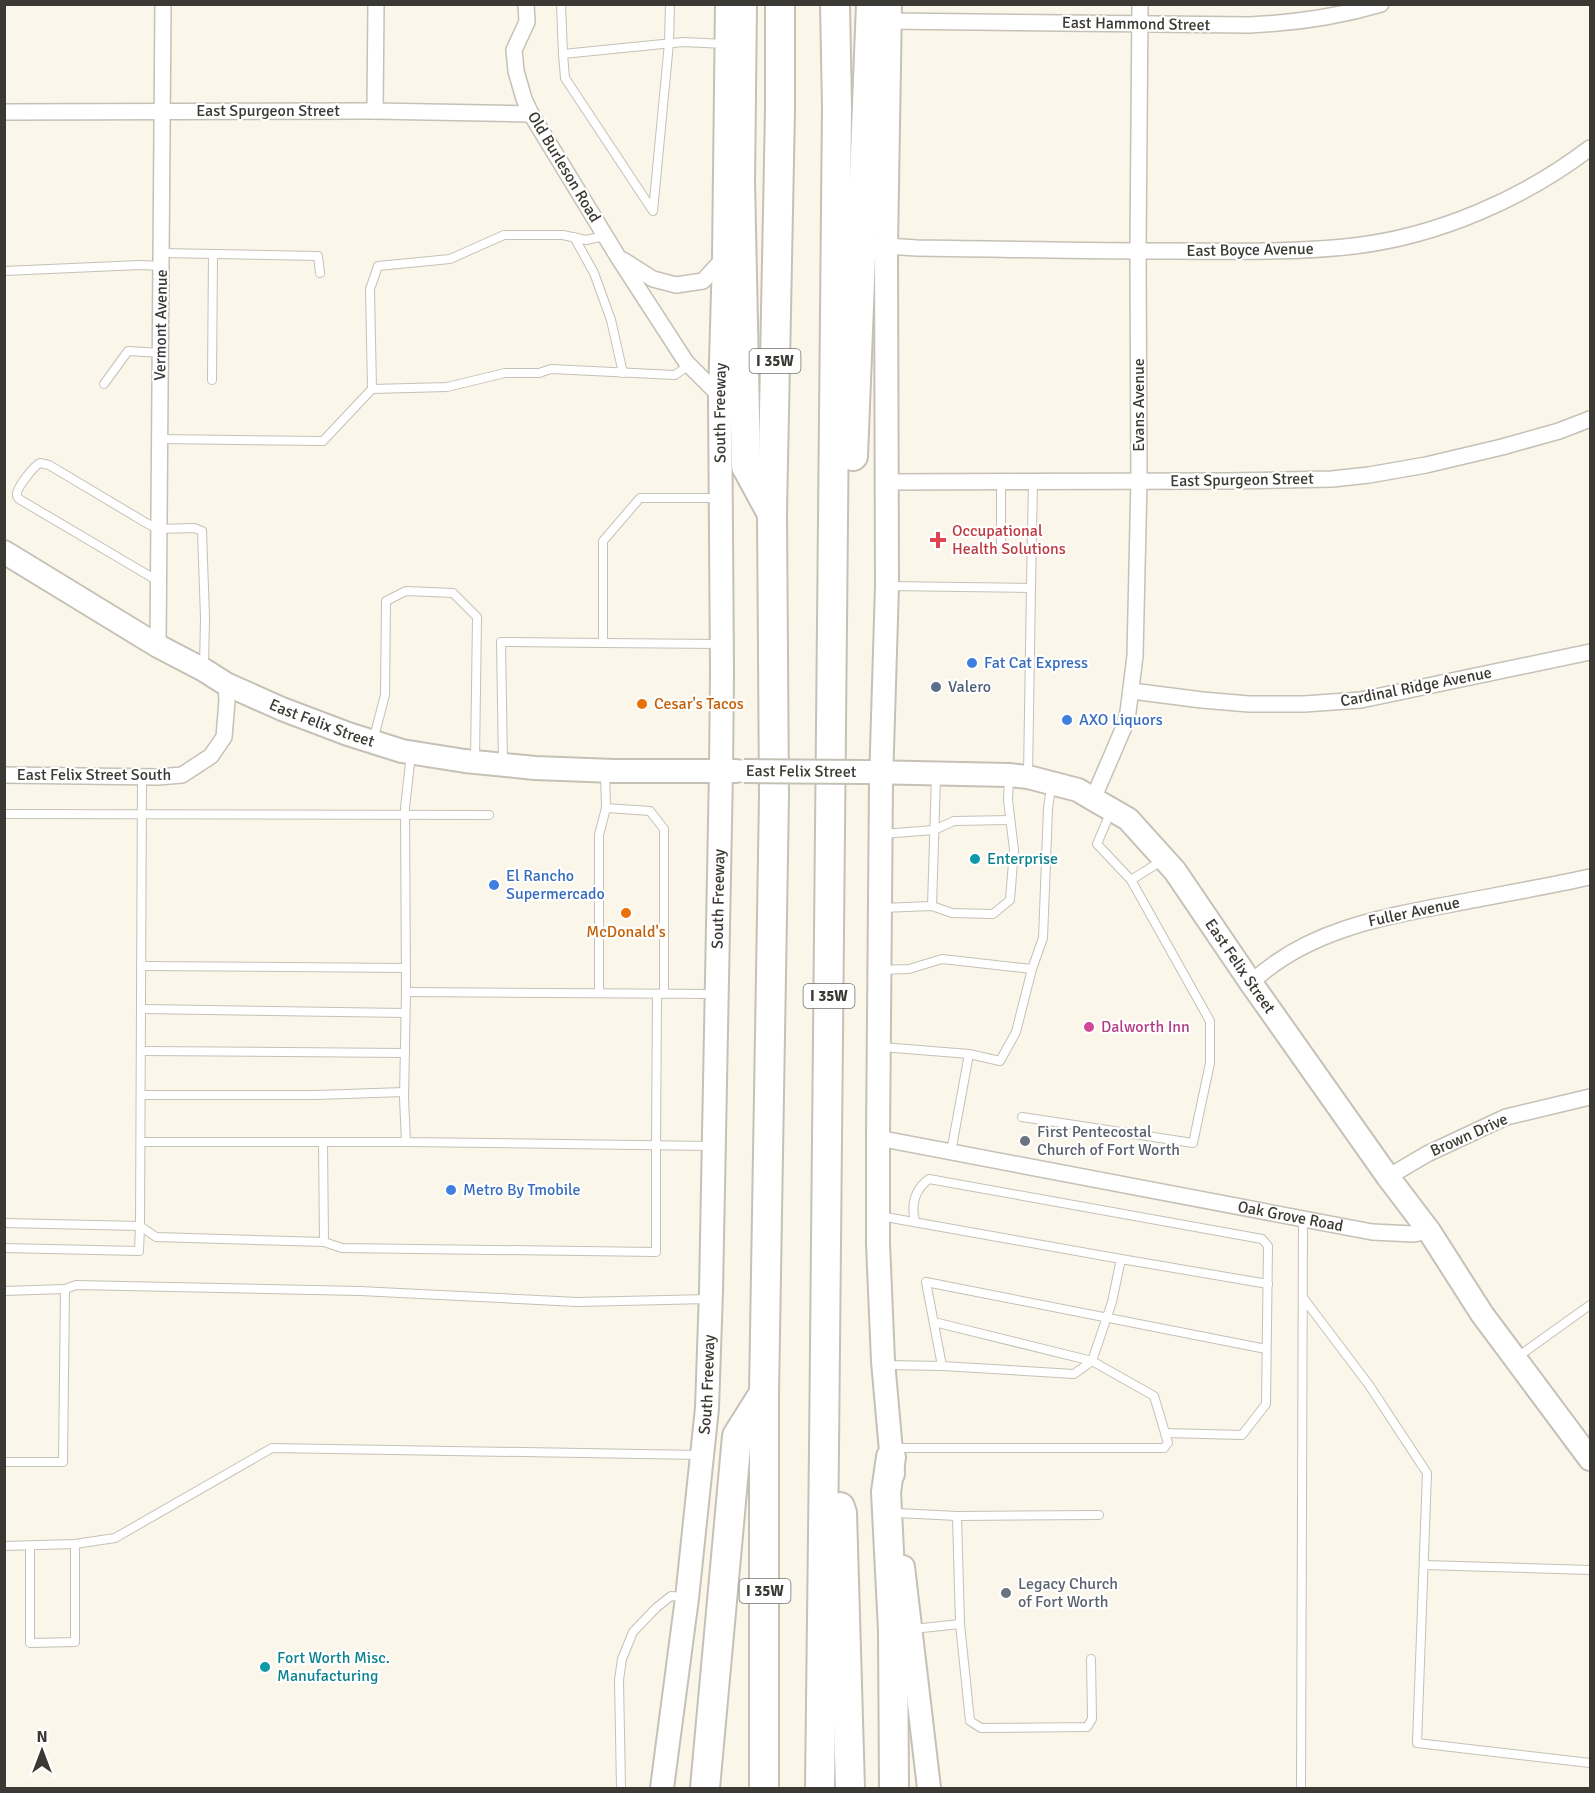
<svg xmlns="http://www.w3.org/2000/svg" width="1595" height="1793" font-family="Signika,sans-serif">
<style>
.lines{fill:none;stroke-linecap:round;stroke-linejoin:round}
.lane-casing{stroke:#c6c1b6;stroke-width:10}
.street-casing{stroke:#c6c1b6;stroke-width:18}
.secondary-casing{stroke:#c6c1b6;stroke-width:26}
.highway-casing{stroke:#c6c1b6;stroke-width:32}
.lane{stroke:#fff;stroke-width:8}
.street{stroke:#fff;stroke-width:15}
.secondary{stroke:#fff;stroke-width:22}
.highway{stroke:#fff;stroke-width:28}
.secondary-bridge-casing{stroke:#c6c1b6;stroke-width:26;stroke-linecap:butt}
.secondary-bridge{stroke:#fff;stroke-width:22}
.health-dot{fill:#e0444e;stroke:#fff;stroke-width:2}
.shop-dot{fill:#3f7fe0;stroke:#fff;stroke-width:2}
.service-dot{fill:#5c6f8a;stroke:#fff;stroke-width:2}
.food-dot{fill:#e8710a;stroke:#fff;stroke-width:2}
.culture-dot{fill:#0f9aa8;stroke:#fff;stroke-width:2}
.hotel-dot{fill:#d1479c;stroke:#fff;stroke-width:2}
.worship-dot{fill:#6b7280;stroke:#fff;stroke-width:2}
.labels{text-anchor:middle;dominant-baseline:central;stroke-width:4.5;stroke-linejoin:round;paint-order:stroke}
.shield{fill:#fff;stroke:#767471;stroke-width:1.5}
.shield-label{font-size:15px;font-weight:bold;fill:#3b3934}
.street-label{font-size:16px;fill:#3b3934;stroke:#fff}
.health-label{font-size:16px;fill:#be3a42;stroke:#fff;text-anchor:start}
.shop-label{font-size:16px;fill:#366cbe;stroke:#fff;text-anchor:start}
.service-label{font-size:16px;fill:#4e5e75;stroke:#fff;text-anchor:start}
.food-label{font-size:16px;fill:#c56008;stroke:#fff;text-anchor:start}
.culture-label{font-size:16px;fill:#0d838f;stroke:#fff;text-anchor:start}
.hotel-label{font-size:16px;fill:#b23c85;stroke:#fff;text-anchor:start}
.worship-label{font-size:16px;fill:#5b616d;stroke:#fff;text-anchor:start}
</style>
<rect width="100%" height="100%" fill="#fbf6ea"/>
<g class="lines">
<defs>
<g id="lane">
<path d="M561,4L563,54L683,42L725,44"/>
<path d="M563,54L565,78L653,211L669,43L670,4"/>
<path d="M574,237L594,273L611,320L623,373"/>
<path d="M162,253L318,256L320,273"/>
<path d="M4,271L140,265L162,266"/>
<path d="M212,380L213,254"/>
<path d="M104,384L128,351L161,353"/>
<path d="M372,389L370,289L378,266L450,259L504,235H563L586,240L605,236"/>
<path d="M160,439L323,441L372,389L447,387L505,373H539L551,369L675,375L689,365"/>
<path d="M1001,549V481"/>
<path d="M158,581L19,499C18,498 17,496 17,495C16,488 34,466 40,463L49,465L148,524L159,529L194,528L202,531L205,618L204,667"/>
<path d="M888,586L1031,588L1033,481"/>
<path d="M603,643L719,644"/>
<path d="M373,741L385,695L386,601L406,591L453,593L477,617L475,760"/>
<path d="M411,754L405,808L406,992L404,1098L406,1142L710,1146"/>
<path d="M503,763L501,642L603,643V541L640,498H720"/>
<path d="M1028,775L1031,588"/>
<path d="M142,777L140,1226L156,1237L324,1242L323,1142"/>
<path d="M606,808L650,811L664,829V994"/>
<path d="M1111,811L1097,844L1131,880L1163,860"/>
<path d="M4,814L489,815"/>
<path d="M882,834L934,830L954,821L1010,820"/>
<path d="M932,906L936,776"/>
<path d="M881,908L932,906L952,913L993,914L1010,900L1014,850L1008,800L1009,778"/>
<path d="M141,966L406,968"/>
<path d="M1032,969L1043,938L1048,809L1051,786"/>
<path d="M880,970L909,969L942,959L1032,969L1016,1032L1000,1061L969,1054"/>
<path d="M406,992L715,994"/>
<path d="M599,993V835L606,808L605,772"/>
<path d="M141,1009L405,1013"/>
<path d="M882,1047L969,1054L951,1152"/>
<path d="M141,1051L405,1053"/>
<path d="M141,1095H316L404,1092"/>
<path d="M1022,1117L1193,1143L1210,1063V1021L1131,880"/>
<path d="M141,1142H406"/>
<path d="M880,1216L1121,1259L1112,1302L1092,1361L1154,1396L1168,1443L1164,1448H892"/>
<path d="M915,1222C911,1205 914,1190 929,1179L1262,1239L1268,1246L1266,1404L1242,1435L1165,1433"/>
<path d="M4,1223L140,1226L139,1251L4,1248"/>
<path d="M324,1242L342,1248L656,1252V1146L657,994"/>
<path d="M1121,1259L1268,1284"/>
<path d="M4,1291L65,1289L76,1285L360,1291L577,1302L709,1299"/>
<path d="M1304,1299L1369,1385L1427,1473L1417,1743L1590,1763"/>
<path d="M934,1322L1092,1361L1074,1374L942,1366L926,1282L1266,1349"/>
<path d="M1516,1358L1590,1305"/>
<path d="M887,1365L942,1366"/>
<path d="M4,1462H63L65,1289"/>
<path d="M897,1513L957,1516"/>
<path d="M4,1546L75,1544L115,1538L272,1448L701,1455"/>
<path d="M30,1546V1643L75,1642V1544"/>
<path d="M1424,1565L1590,1570"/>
<path d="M960,1624L970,1721L981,1728L1087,1727L1092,1719L1091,1659"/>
<path d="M913,1629L960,1624L957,1516L1099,1515"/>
<path d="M621,1788L619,1680L622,1659L633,1632L656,1608L671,1596L685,1597"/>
<path d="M1301,1788L1303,1219"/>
</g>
<g id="street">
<path d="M526,4L527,22L514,50L516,71L524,99L531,114L618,257L686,362L720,396"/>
<path d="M890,21L1249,25C1294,23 1337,17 1381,4"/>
<path d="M375,111L376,4"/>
<path d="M4,112L375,111L531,114"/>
<path d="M886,246L917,248C1002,249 1087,251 1172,251C1232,251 1294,253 1354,246C1438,236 1523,199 1590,148"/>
<path d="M623,260L653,279L676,285L703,281L724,258"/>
<path d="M886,482L1229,481L1332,479L1369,475L1426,465L1502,447L1559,431L1590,419"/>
<path d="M158,646L163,4"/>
<path d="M1132,691L1202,700L1249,704H1304L1361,700L1590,652"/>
<path d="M4,775L158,777L182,775L211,756L224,737L227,701L226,684"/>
<path d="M1093,799L1124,727L1128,712L1135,656L1139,480L1138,251L1140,4"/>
<path d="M1251,983C1305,931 1381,917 1452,904C1498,895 1544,887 1590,877"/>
<path id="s1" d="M878,1138L1372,1232L1414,1234L1429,1231"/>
<path d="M1388,1177L1427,1154L1506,1117L1590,1097"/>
</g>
<g id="secondary">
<path d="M890,4L886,246L887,586L881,783L878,1138V1243L883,1361L893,1474"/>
<path id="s2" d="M4,552L158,646L204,670L226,684L282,709L348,734L402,751L465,761L535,768L614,771H736"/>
<path id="s3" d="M867,772L1009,775L1028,777L1078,790L1093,799L1128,819L1175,871L1251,983L1388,1177L1429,1231L1482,1314L1590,1459"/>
<path d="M903,1567L929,1788"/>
<path id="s4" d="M662,1788L687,1598L707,1408L711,1291L721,771L722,672L720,396L724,258L727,4"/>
</g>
<g id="highway">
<path d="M742,4L740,181L746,466L771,512"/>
<path d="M853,456L871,4"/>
<path d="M891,1457L886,1492L893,1630L894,1788"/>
<path d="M840,1507L842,1513L850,1788"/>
<path d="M705,1788L737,1436L764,1393"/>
<path d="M764,1788V1393L774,796L772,513L780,110V4"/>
<path d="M820,1788L824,1450L837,107L835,4"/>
</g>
</defs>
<!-- lane casing -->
<use href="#lane" class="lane-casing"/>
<!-- street casing -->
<use href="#street" class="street-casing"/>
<!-- secondary casing -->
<use href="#secondary" class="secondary-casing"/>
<!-- highway casing -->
<use href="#highway" class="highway-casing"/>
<!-- lane -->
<use href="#lane" class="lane"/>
<!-- street -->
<use href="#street" class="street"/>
<!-- secondary -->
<use href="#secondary" class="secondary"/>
<!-- highway -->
<use href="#highway" class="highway"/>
<defs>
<g id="secondary-bridge">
<path id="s5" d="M744,771L864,772"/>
</g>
</defs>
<!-- secondary-bridge casing -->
<use href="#secondary-bridge" class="secondary-bridge-casing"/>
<!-- secondary-bridge -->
<use href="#secondary-bridge" class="secondary-bridge"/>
</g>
<!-- markers -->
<path class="health-dot" d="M935 531h6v6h6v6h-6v6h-6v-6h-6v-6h6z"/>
<g class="shop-dot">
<circle cx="972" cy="663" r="6"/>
<circle cx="1067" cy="720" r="6"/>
<circle cx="494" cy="885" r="6"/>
<circle cx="451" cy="1190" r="6"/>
</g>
<circle class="service-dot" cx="936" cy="687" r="6"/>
<g class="food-dot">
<circle cx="642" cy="704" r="6"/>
<circle cx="626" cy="913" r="6"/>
</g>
<g class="culture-dot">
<circle cx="975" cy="859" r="6"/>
<circle cx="265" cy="1667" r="6"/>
</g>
<circle class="hotel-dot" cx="1089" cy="1027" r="6"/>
<g class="worship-dot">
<circle cx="1025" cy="1141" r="6"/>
<circle cx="1006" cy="1593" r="6"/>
</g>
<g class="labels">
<!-- shield labels -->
<g class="shield">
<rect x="749.5" y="349" width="51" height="24" rx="4.5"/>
<rect x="803.5" y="984" width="51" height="24" rx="4.5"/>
<rect x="739.5" y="1579" width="51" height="24" rx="4.5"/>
</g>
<g class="shield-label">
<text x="775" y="361">I 35W</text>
<text x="829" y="996">I 35W</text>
<text x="765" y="1591">I 35W</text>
</g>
<!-- street labels -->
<g class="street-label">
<text transform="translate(1136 24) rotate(1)">East Hammond Street</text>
<text x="268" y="111">East Spurgeon Street</text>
<text transform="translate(564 167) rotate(59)">Old Burleson Road</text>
<text transform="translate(1250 250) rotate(-1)">East Boyce Avenue</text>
<text transform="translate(161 325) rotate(-89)">Vermont Avenue</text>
<text transform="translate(1139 405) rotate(-90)">Evans Avenue</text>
<text stroke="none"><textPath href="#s4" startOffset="1378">South Freeway</textPath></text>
<text transform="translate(1242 480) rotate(-1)">East Spurgeon Street</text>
<text transform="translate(1416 687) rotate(-11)">Cardinal Ridge Avenue</text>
<text stroke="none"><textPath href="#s2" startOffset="362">East Felix Street</textPath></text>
<text stroke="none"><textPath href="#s5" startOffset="57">East Felix Street</textPath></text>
<text x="94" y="775">East Felix Street South</text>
<text stroke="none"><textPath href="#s4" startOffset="892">South Freeway</textPath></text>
<text transform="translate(1414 912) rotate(-12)">Fuller Avenue</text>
<text stroke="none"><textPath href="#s3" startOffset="456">East Felix Street</textPath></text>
<text transform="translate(1469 1135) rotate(-24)">Brown Drive</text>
<text stroke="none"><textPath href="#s1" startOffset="420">Oak Grove Road</textPath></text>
<text stroke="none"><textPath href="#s4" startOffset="406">South Freeway</textPath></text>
</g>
<!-- health labels -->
<g class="health-label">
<text x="952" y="531">Occupational<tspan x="952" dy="18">Health Solutions</tspan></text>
</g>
<!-- shop labels -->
<g class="shop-label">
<text x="984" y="663">Fat Cat Express</text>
<text x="1079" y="720">AXO Liquors</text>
<text x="506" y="876">El Rancho<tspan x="506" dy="18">Supermercado</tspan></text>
<text x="463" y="1190">Metro By Tmobile</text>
</g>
<!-- service labels -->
<g class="service-label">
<text x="948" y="687">Valero</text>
</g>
<!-- food labels -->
<g class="food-label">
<text x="654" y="704">Cesar's Tacos</text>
<text x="626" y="932" text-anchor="middle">McDonald's</text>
</g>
<!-- culture labels -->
<g class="culture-label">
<text x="987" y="859">Enterprise</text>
<text x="277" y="1658">Fort Worth Misc.<tspan x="277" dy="18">Manufacturing</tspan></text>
</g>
<!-- hotel labels -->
<g class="hotel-label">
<text x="1101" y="1027">Dalworth Inn</text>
</g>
<!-- worship labels -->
<g class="worship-label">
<text x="1037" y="1132">First Pentecostal<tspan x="1037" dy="18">Church of Fort Worth</tspan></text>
<text x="1018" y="1584">Legacy Church<tspan x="1018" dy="18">of Fort Worth</tspan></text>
</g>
</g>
<!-- border -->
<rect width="1595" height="1793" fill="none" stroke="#3b3934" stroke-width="12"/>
<!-- north arrow -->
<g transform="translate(42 1751)" stroke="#ffffff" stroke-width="4.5" paint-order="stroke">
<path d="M0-4.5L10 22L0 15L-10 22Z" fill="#3b3934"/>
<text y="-9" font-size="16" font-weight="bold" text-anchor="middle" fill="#3b3934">N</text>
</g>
</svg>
